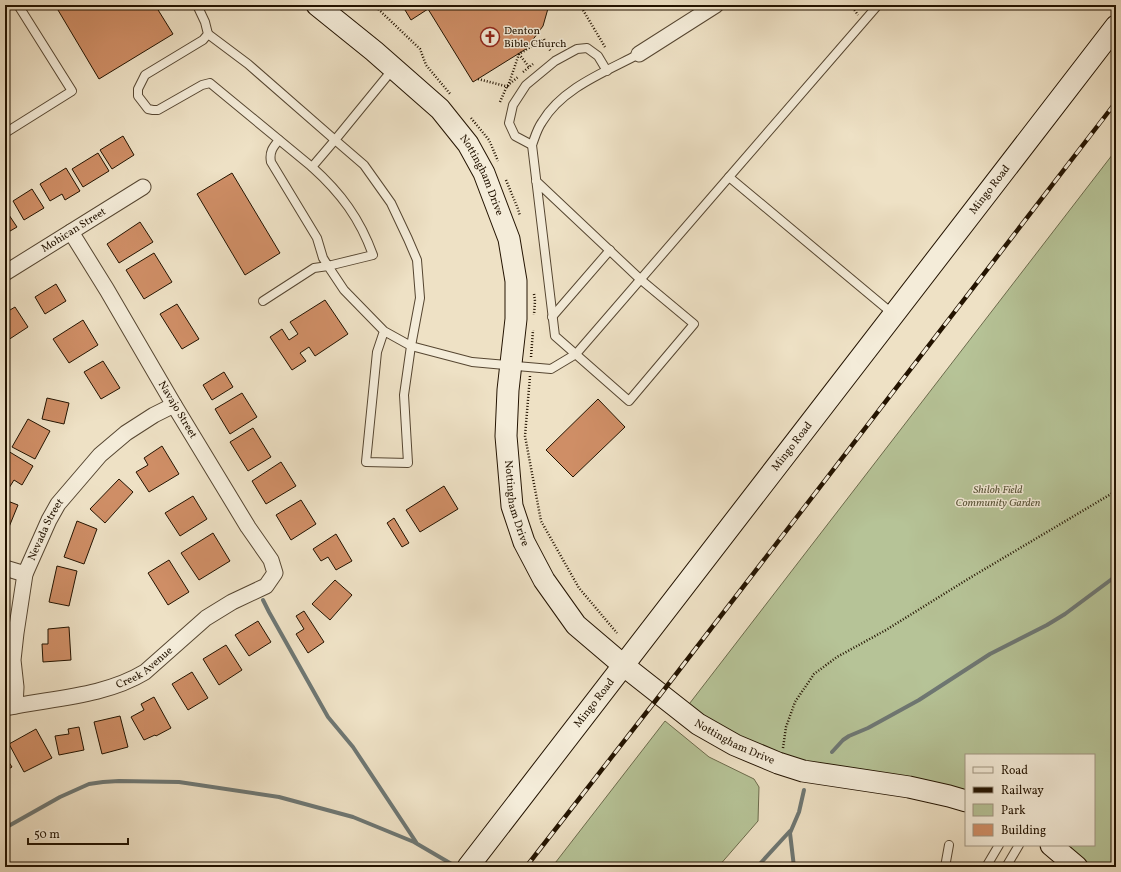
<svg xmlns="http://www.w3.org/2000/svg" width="1121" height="872" font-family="Vollkorn,serif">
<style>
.green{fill:#b6c397;stroke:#6c6b4c}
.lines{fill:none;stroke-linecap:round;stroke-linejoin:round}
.stream{stroke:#6e7773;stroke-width:4}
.building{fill:#cf8e66;stroke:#231300}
.lane-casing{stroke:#564631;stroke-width:10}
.street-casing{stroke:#564631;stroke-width:17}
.secondary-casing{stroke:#231300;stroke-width:23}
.path{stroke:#231300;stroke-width:2.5;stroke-dasharray:1 2;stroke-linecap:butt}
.lane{stroke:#f4ecd9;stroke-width:8}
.street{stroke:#f4ecd9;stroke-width:15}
.secondary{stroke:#f4ecd9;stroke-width:21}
.rail-casing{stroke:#231300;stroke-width:4.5}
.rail{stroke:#f4ecd9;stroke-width:3;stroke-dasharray:9;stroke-linecap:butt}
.labels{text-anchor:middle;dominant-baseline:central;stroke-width:3;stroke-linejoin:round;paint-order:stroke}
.poi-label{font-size:11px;fill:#231300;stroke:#f4ecd9;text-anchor:start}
.street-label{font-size:11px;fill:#231300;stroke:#f4ecd9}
.park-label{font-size:11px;font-style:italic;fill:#565135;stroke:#f4ecd9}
</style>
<rect width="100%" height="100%" fill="#eee1c5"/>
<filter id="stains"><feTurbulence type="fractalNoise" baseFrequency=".005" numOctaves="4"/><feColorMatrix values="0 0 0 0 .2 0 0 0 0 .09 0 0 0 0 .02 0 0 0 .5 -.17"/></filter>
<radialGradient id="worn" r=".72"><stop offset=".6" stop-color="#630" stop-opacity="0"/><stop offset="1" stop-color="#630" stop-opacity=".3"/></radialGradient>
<!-- green -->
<g class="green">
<path d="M1116,150V867H1077L1051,845H1094V755H966V801L803,771L683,712Z"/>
<path d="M665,721L709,757L754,779L759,787L758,821L718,867H552Z"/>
</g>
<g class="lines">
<!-- stream -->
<g class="stream">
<path d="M263,600L269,612L328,717L353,747L416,842"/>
<path d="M832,752L843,740L849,736L868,728L919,700L990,654L1047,625L1065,614L1116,576"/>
<path d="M5,828L60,797L89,784L103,782L119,781L179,782L279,797L353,817L414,842L455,866"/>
<path d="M757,867L790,831"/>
<path d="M794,867L790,833L799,812L804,790"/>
</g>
</g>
<!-- building -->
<g class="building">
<path d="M55,5H155L173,34L99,79Z"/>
<path d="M402,5H549L543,26L526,49L473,82L428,9L411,20Z"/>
<path d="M123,136L134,155L112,169L100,150Z"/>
<path d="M98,153L109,171L83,187L72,169Z"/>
<path d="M66,168L80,191L65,200L62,194L50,201L40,184Z"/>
<path d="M232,173L280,253L245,275L197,194Z"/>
<path d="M32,189L44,208L24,220L13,201Z"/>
<path d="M5,209L17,227L5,234Z"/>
<path d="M140,222L153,242L119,263L107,244Z"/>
<path d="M154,253L172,282L144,299L126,270Z"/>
<path d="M56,284L66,301L45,314L35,297Z"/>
<path d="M325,300L348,334L315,356L309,347L300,353L306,361L292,370L270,337L282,329L289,340L298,334L290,322Z"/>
<path d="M177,304L199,339L182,349L160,314Z"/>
<path d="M15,307L28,327L5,342V313Z"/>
<path d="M83,320L98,345L69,363L53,339Z"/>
<path d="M103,361L120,388L101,399L84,372Z"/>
<path d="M224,372L233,387L212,400L203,385Z"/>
<path d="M242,393L257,417L230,434L215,409Z"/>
<path d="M47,398L69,403L64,424L42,419Z"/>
<path d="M598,399L625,427L573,477L546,450Z"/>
<path d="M28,419L50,431L35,459L12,447Z"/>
<path d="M253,428L271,457L248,471L230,442Z"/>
<path d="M162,446L179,474L149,492L136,472L148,465L144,458Z"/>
<path d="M8,451L33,466L22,485L14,480L9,488L5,486V456Z"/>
<path d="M281,462L296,486L266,504L252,481Z"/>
<path d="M119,479L133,492L105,523L90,509Z"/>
<path d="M444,486L458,509L420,532L406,510Z"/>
<path d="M193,496L207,519L180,536L165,513Z"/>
<path d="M5,500L18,505L9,527L5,525Z"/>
<path d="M301,500L316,524L291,540L276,515Z"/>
<path d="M394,518L409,543L402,547L387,523Z"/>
<path d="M77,521L97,529L84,564L64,557Z"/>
<path d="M213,533L230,561L199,580L181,553Z"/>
<path d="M336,534L352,561L336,570L328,557L321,561L313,549Z"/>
<path d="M169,560L189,592L168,605L148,573Z"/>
<path d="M57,566L77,571L69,606L49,602Z"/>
<path d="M335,580L352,595L330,620L312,604Z"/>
<path d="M304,611L324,642L308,653L296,634L304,629L296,616Z"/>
<path d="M258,621L271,642L249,656L235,635Z"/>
<path d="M69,627L71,660L43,662L42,644H48V629Z"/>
<path d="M226,645L242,670L219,685L203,659Z"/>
<path d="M192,672L208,698L188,710L172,684Z"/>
<path d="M154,697L171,728L156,736L155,735L144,740L131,717L144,710L141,704Z"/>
<path d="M120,716L128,747L102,754L94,722Z"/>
<path d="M79,727L84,750L59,755L55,736L69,734L68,729Z"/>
<path d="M36,729L52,758L24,772L9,744Z"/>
<path d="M5,756L12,767L5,771Z"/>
</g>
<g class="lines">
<defs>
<g id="lane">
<path d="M197,5L205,22L208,34L203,40L145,75L138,89V96L148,109L153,110H158L202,85L210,83L312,167"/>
<path d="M208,34L248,64L335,140L312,167C341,193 360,219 373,255L328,266L323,258L317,238L271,162C269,152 273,147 279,140"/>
<path d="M393,69L335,140L364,165L391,203L408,239L417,260L420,298L411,346L472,362L551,369L576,354L729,177L893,314"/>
<path d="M5,133L72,91L18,5"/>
<path d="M532,145L515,136L509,123L513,105L526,85L555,61L577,49L587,48L598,56L607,71"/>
<path d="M729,177L878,5"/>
<path d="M536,181L640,279L694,324L629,401L555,336L532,145C535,137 537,129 542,122C562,88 605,72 639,54"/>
<path d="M263,301L314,268L328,266L344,290L384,331L377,352L366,462L408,463L404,395L411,346L384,331"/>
<path d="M552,317L610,250"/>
<path d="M945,867L949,845"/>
<path d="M986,867L999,845"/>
<path d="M1006,867L1019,845"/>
</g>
<g id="street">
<path d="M639,54L716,5"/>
<path id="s1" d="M5,273L143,187"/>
<path d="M5,568L25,574"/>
<path id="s2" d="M15,706L16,687L13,660L16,633L25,574L49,520L58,504L100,455L126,433L154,415L174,405"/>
<path id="s3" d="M5,708C51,698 104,697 145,672L206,618L232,602L266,586L275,573L271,560L248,527L174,405L107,290L71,232"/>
</g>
<g id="secondary">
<path id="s4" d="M317,5L374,51L440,109L468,144L484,173L509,239L516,281V319L508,390L506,436L512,506L524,542L544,580L576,625L623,665L698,724L735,745L778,763L803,771L909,787L949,796L966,801"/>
<path d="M1051,845L1077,867"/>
<path id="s5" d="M468,867L1116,26"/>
</g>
</defs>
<!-- lane casing -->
<use href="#lane" class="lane-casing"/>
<!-- street casing -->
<use href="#street" class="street-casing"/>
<!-- secondary casing -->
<use href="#secondary" class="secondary-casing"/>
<!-- path -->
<g class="path">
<path d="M374,5L420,49L426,65L451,95"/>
<path d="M580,5L605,47"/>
<path d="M851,5L858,15"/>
<path d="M519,54L529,67"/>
<path d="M523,72L533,64"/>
<path d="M478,79L509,87"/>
<path d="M508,86L519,54L544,39L551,52"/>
<path d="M500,102L507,86L518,77"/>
<path d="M471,118L489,140L498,161"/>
<path d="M506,180L518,209L520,216"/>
<path d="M534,294L535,301L534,315"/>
<path d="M531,357L533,330"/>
<path d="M530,376L525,436L541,521L579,588L617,633"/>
<path d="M783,748L786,727L795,702L814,674L837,657L886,630L968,579L1116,491"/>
</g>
<!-- lane -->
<use href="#lane" class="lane"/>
<!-- street -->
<use href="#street" class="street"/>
<!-- secondary -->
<use href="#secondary" class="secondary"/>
<defs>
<path id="rail" d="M526,867L660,695L1116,102"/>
</defs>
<!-- rail casing -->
<use href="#rail" class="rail-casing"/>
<!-- rail -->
<use href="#rail" class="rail"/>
</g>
<!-- icons -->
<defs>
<symbol id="church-ring" viewBox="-11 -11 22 22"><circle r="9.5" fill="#f4ecd9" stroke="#8f2418" stroke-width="1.5"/><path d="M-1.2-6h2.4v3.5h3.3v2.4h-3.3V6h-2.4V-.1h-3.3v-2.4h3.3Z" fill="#8f2418"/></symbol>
</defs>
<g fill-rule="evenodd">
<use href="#church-ring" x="479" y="26" width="22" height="22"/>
</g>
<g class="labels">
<!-- poi labels -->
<g class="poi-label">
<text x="504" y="31">Denton<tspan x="504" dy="13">Bible Church</tspan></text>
</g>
<!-- street labels -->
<g class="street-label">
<text stroke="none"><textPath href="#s4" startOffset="240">Nottingham Drive</textPath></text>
<text stroke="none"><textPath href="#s5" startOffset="855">Mingo Road</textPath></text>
<text stroke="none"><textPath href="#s1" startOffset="81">Mohican Street</textPath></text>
<text transform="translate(177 410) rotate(59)">Navajo Street</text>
<text stroke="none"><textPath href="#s5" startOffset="531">Mingo Road</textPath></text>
<text stroke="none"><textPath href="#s4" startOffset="576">Nottingham Drive</textPath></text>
<text stroke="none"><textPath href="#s2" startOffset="182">Nevada Street</textPath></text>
<text stroke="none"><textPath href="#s3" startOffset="147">Creek Avenue</textPath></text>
<text stroke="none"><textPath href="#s5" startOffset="207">Mingo Road</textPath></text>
<text stroke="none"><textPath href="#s4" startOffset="912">Nottingham Drive</textPath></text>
</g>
<!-- park labels -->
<g class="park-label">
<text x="998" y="490">Shiloh Field<tspan x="998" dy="13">Community Garden</tspan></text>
</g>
</g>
<!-- margin -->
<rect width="1121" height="872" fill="none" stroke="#eee1c5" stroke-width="20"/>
<rect x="6" y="6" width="1109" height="860" fill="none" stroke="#231300" stroke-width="2"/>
<rect x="10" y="10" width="1101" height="852" fill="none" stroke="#231300"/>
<!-- legend -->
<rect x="965" y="754" width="130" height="92" fill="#f4ecd9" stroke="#a09582"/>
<rect x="973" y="767" width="20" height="6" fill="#f4ecd9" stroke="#a09582"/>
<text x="1001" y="774" font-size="12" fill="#231300">Road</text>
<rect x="973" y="787" width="20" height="6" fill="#231300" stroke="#a09582"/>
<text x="1001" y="794" font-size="12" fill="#231300">Railway</text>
<rect x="973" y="804" width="20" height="12" fill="#b6c397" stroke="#a09582"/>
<text x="1001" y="814" font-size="12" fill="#231300">Park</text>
<rect x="973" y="824" width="20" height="12" fill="#cf8e66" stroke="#a09582"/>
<text x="1001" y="834" font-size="12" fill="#231300">Building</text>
<!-- scale -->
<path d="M28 838v6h100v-6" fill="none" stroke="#231300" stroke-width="2"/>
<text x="34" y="838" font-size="12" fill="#231300" stroke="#f4ecd9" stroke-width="3" paint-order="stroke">50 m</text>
<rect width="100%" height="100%" filter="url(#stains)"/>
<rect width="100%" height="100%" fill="url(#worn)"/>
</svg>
